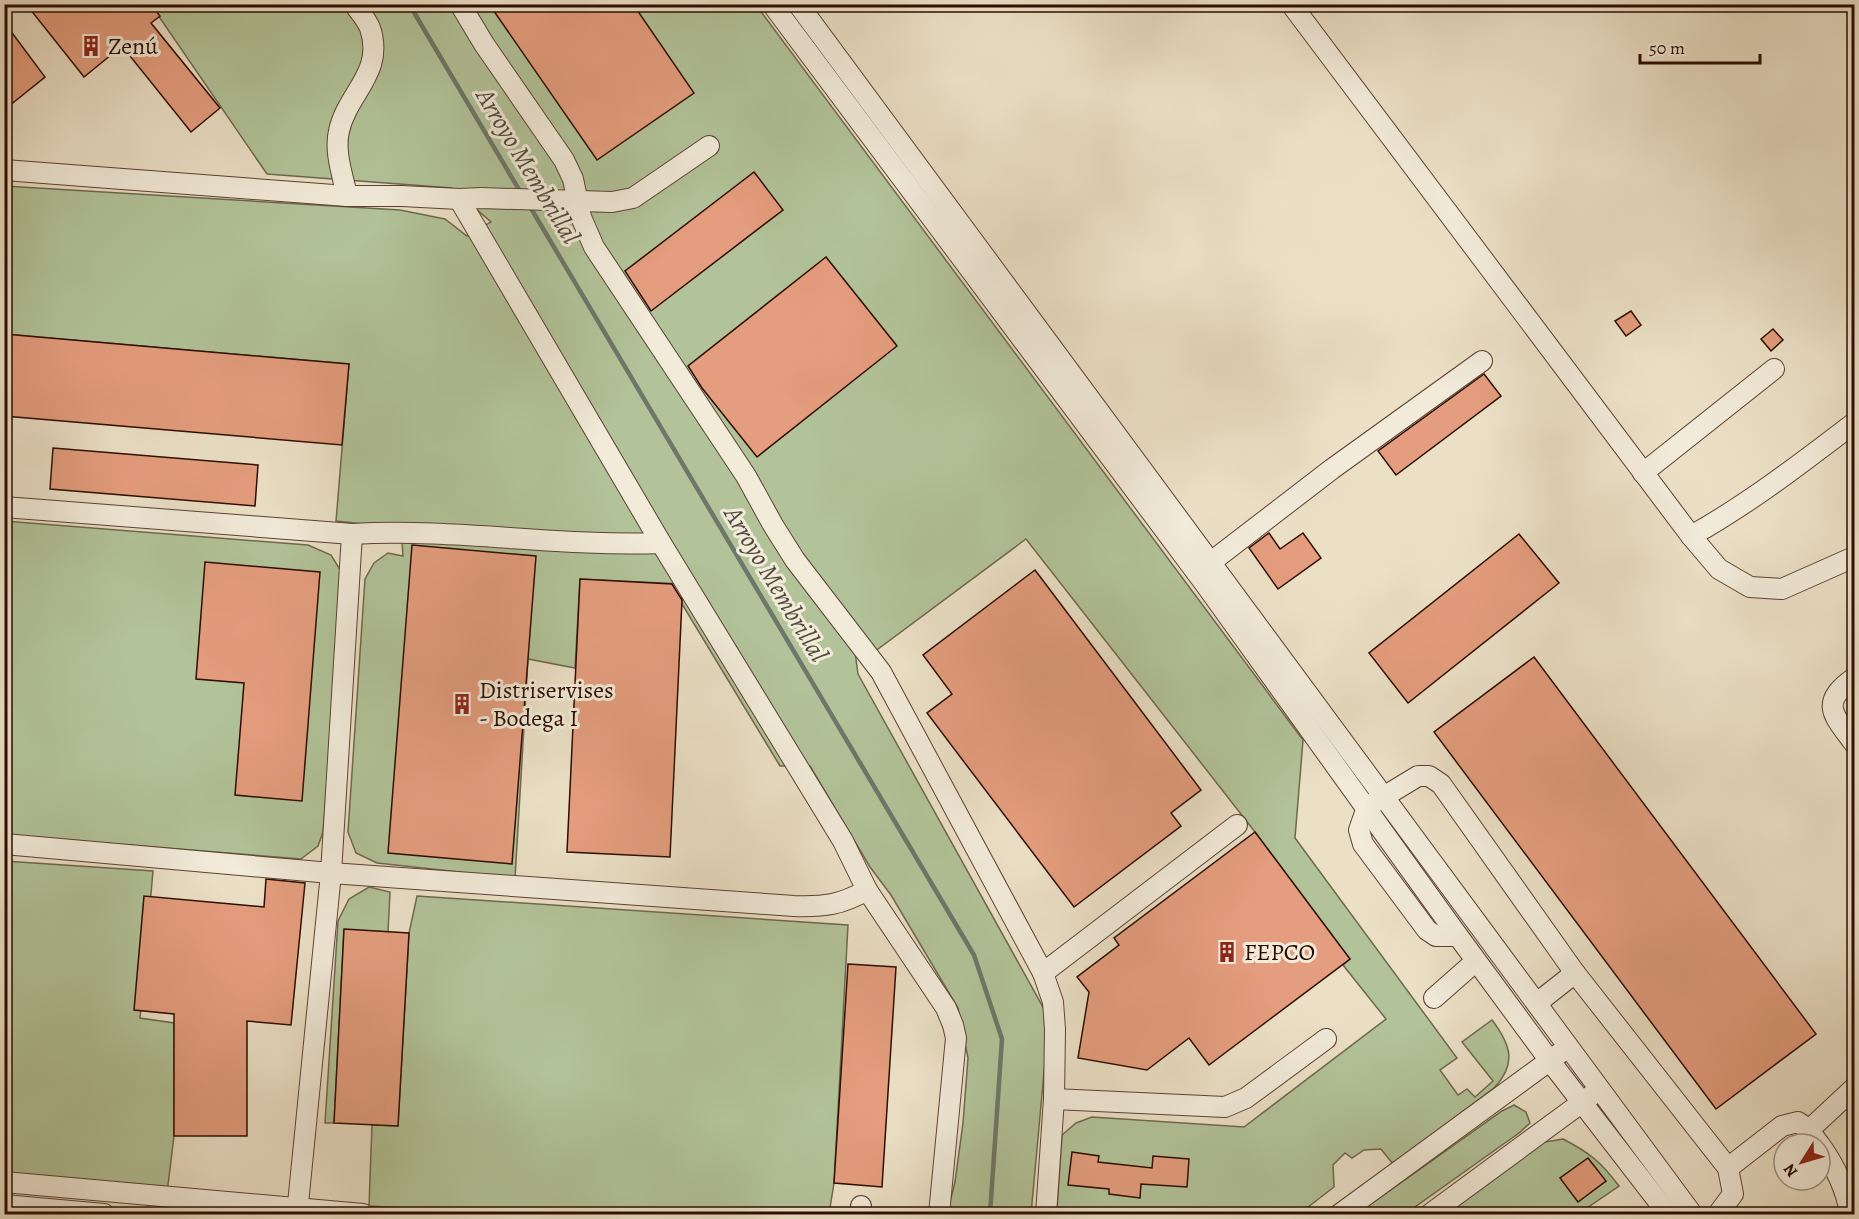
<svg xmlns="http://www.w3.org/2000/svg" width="1859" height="1219" font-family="Alegreya,serif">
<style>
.green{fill:#b2c399;stroke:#6f684d;stroke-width:1.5}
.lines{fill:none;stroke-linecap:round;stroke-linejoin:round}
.stream{stroke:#6d776a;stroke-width:4.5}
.building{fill:#e49d7e;stroke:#2c0c01;stroke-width:1.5}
.minor-casing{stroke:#5c4132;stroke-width:22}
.minor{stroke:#f2ebda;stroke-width:20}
.labels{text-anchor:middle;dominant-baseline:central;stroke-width:6;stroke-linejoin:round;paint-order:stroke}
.poi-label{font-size:24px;fill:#2c0c01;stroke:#f2ebda;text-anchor:start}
.water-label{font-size:26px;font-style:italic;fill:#524a3e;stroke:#f2ebda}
</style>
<rect width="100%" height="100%" fill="#ebe0c6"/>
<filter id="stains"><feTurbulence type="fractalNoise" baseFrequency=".00333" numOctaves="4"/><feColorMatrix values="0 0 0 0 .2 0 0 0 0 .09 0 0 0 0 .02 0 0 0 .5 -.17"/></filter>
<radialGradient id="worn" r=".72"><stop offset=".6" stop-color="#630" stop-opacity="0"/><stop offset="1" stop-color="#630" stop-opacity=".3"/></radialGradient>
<!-- green -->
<g class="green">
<path d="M151,5H756L1303,740L1295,838L1457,1058L1440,1070L1458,1095L1467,1089L1475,1097L1493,1081L1462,1042L1492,1020C1511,1045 1517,1064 1494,1088L1393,1164L1381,1149L1364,1150L1352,1158L1345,1153L1333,1165L1334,1187L1299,1214H1059L1057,1209L1062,1135L1076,1123L1092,1117L1244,1127L1386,1019L1343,965L1350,959L1255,832L1026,539L874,652H855L858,674L1049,1018L1031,1214H947L955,1182L963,1123L968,1058L958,1008L891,895L870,867L810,766H780L682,604V584L580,579L575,668L528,659L515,878L377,863L356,853L348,832L365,579L374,563L388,553L403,556L401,528L336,521L349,364L5,334V186L400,210L445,219L467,236L491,222L452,188L267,174Z"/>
<path d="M4,521L308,545L331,555L344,576L323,832L318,846L301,859L5,835Z"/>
<path d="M4,861L153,871L140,1018L174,1023V1136L167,1193L5,1177Z"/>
<path d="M369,887L390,892L388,932L344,930L334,1123H325L338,921L349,899Z"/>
<path d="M417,896L848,925L834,1183L829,1214H517L369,1206L372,1125L398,1126L409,933Z"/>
<path d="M1514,1105L1526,1112L1530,1123L1519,1133L1405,1214H1357L1502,1111Z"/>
<path d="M1563,1139C1590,1153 1601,1162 1619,1186L1578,1214H1440L1539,1143Z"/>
</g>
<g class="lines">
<!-- stream -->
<g class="stream">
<path d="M409,4L521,193"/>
<path d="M529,205L974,955L1002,1039L990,1214"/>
</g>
</g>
<!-- building -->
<g class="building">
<path d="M26,4H151L160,16L151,23L220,108L191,132L122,46L84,77Z"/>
<path d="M489,4H633L694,93L597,160Z"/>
<path d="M4,22L45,77L4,110Z"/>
<path d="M754,172L783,210L651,311L625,271Z"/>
<path d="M826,257L897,346L757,457L702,388L688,366Z"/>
<path d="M1631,311L1641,325L1626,336L1615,321Z"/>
<path d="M1773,329L1783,340L1771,351L1761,339Z"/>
<path d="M4,334L349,364L342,445L4,416Z"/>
<path d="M1484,374L1501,396L1396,475L1378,451Z"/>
<path d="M53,448L258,465L255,506L50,489Z"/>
<path d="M1269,533L1280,549L1303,533L1321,558L1278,589L1249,548Z"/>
<path d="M1519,534L1559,583L1408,703L1369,653Z"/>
<path d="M412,545L536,556L512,864L388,853Z"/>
<path d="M205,562L320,572L302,801L235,795L244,683L196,679Z"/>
<path d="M1035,570L1201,790L1171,813L1181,826L1074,907L927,713L952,694L923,655Z"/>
<path d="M580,579L672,584L682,600L670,857L567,852Z"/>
<path d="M1534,657L1816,1034L1716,1109L1434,732Z"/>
<path d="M1255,832L1350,959L1209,1065L1189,1038L1147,1070L1078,1058L1089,992L1077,977L1119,945L1114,938Z"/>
<path d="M266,879L305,883L291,1025L247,1021V1136H174V1014L134,1010L144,896L264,907Z"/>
<path d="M344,929L409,933L398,1126L334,1123Z"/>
<path d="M848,964L896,967L882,1187L834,1183Z"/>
<path d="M1072,1152L1099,1156L1098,1162L1152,1168L1153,1156L1189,1159L1187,1187L1141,1184L1140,1198L1109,1194V1189L1068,1185Z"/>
<path d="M1588,1158L1606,1181L1578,1202L1560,1178Z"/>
</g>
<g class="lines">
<defs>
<g id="minor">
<path d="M460,4L484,44L564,160L573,179L581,217L594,247L746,476L773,525L795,560L881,672L1043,973L1053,1002L1055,1029L1054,1099L1046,1214"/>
<path d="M772,4L1205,584L1458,936L1550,1061L1668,1214"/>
<path d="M798,4L1692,1214"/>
<path d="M1291,4L1691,536L1719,569L1750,587L1782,589L1854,557"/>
<path d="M4,170L347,196H402L459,199L481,198L612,202L633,198L709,146"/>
<path d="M347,196C343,176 334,152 339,131C347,93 385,73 370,28C367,20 359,11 354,4"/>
<path d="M459,199L661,543L843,841L867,890L946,1008L953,1025L956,1038L939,1214"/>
<path d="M1643,473L1774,369"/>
<path d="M4,507L352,534C455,528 558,547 661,543"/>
<path d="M1691,536C1750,503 1800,464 1854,423"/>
<path d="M1211,562L1332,469L1482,361"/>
<path d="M1854,678C1819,703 1833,715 1854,743"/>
<path d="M4,844L331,873L794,906C824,907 841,905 867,890"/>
<path d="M1458,936H1436L1427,930L1363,844L1359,830L1367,807L1418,776H1429L1441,784L1575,973L1728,1168L1733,1194L1718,1214"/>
<path d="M1043,973L1237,825"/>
<path d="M1434,998L1476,961"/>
<path d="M1537,1003L1575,973"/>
<path d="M1054,1099L1225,1107L1246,1098L1326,1039"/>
<path d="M1809,1130L1854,1088"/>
<path d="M1820,1145C1834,1164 1847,1191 1850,1214"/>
<path d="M1728,1168L1782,1126L1798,1122L1809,1130L1819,1144"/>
<path d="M4,1182L363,1214"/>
<path d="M4,1205L104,1214"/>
<path d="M297,1214L331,873L352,534"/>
<path d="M861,1214V1206"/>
<path d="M1340,1214L1560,1053"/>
<path d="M1430,1214L1592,1095"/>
</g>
</defs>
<!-- minor casing -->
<use href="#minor" class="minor-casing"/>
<!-- minor -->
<use href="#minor" class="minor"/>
</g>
<!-- icons -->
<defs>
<symbol id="building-bare" viewBox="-9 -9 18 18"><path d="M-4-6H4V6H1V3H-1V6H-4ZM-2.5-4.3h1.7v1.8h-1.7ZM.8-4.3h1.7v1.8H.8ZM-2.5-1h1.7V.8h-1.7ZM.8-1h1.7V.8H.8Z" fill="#8f2418" stroke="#f2ebda" stroke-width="2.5" paint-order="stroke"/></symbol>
</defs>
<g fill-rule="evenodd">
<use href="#building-bare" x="76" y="31" width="30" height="30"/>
<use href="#building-bare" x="447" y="689" width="30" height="30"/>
<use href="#building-bare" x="1212" y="937" width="30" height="30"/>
</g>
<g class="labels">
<!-- poi labels -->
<g class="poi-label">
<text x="108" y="46">Zenú</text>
<text x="479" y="690">Distriservises<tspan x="479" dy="28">- Bodega I</tspan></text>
<text x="1244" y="952">FEPCO</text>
</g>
<!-- water labels -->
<g class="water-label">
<text transform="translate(528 166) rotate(59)">Arroyo Membrillal</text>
<text transform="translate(776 584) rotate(59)">Arroyo Membrillal</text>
</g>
</g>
<!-- margin -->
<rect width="1859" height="1219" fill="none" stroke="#ebe0c6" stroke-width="24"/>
<rect x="6" y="6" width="1847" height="1207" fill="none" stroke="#2c0c01" stroke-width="3"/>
<rect x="12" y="12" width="1835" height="1195" fill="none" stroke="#2c0c01" stroke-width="1.5"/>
<!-- north arrow -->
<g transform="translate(1802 1162) rotate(233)"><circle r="28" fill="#f2ebda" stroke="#a39283" stroke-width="1.5"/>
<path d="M0-4.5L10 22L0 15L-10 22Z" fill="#8f2418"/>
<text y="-9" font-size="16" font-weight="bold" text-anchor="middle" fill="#2c0c01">N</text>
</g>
<!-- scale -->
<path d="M1640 54v9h120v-9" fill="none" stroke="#2c0c01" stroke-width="3"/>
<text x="1649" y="54" font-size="18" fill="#2c0c01" stroke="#f2ebda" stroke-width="4.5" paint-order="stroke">50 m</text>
<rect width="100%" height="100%" filter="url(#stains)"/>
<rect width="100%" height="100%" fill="url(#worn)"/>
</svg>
